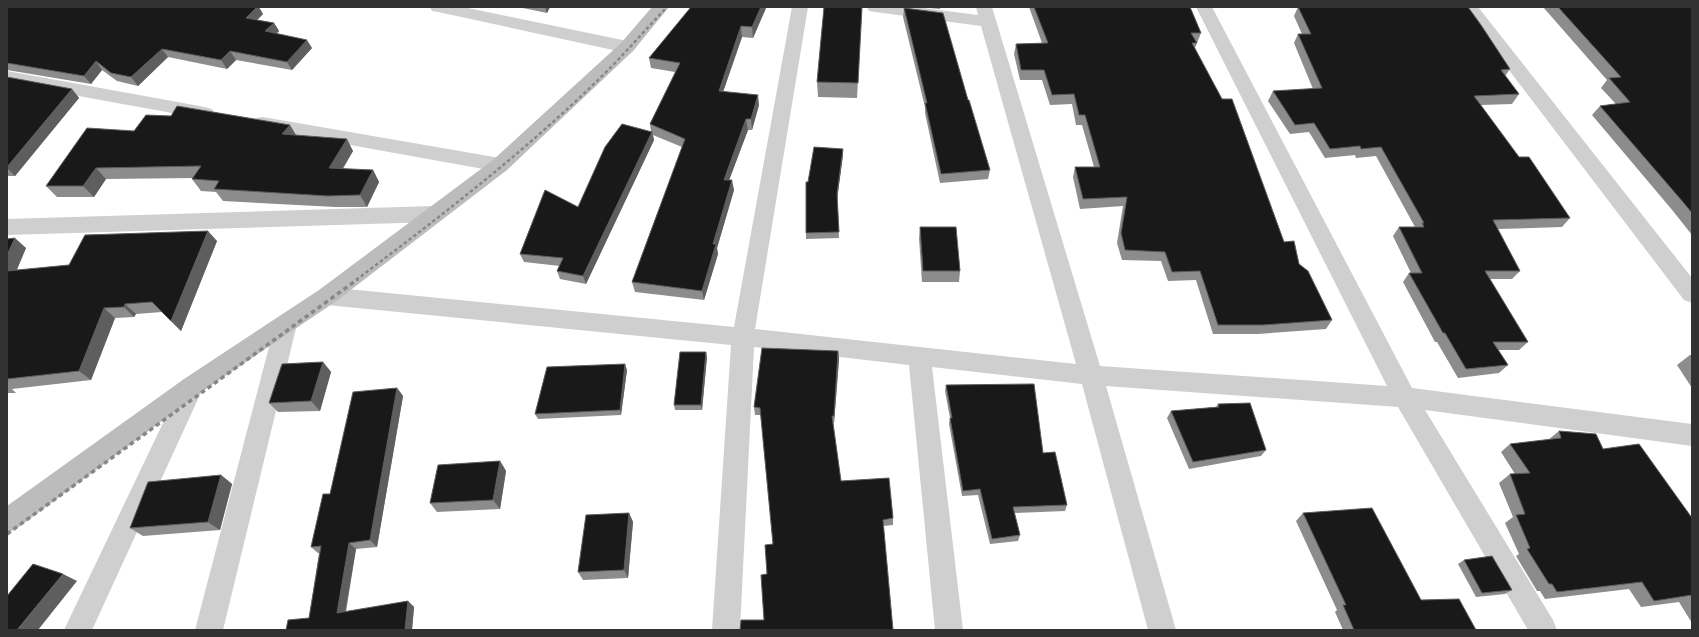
<svg xmlns="http://www.w3.org/2000/svg" width="1699" height="637" font-family="Ubuntu,sans-serif">
<style>
.lines{fill:none;stroke-linecap:round;stroke-linejoin:round}
.street{fill:#cfcfcf;fill-rule:evenodd}
.secondary{fill:#bcbcbc;fill-rule:evenodd}
.rail-far1{stroke:#878787;stroke-width:2.5;stroke-dasharray:3.5 2.5;stroke-linecap:butt}
.rail{stroke:#878787;stroke-width:3.5;stroke-dasharray:4.5 3.5;stroke-linecap:butt}
.wall{fill:#8c8c8c}
.shaded-wall{fill:#5e5e5e}
.building{fill:#191919;stroke:#5e5e5e}
</style>
<rect width="100%" height="100%" fill="#fff"/>
<g class="lines">
<!-- street -->
<g class="street">
<path d="M430,7H463L627,41L633,43L636,47L633,51L627,53L438,12L432,11Z"/>
<path d="M792,7H808L755,329L1076,364L981,26L875,12L869,11L867,7H915L978,15L976,7H992L1100,366L1387,386L1196,7H1212L1412,388L1692,424V446L1425,410L1553,620L1557,630H1528L1398,407L1106,386L1176,630H1148L1082,384L932,367L963,630H935L909,365L754,347L740,630H712L731,345L327,305L319,302L316,296L319,290L327,287L734,327Z"/>
<path d="M1461,7H1478L1692,278V303L1684,300Z"/>
<path d="M7,71L205,107L212,109L214,113L212,117L205,119L7,83Z"/>
<path d="M263,117L500,158L507,160L510,165L507,170L500,172L256,128L254,123L256,118Z"/>
<path d="M434,206L441,209L444,214L441,219L434,222L7,235V219Z"/>
<path d="M286,315L294,318L297,324L223,630H195L275,324L278,318Z"/>
<path d="M192,376L200,379L204,386L92,630H64L184,379Z"/>
</g>
<!-- secondary -->
<path class="secondary" d="M652,7H669L633,51L507,170L335,302L200,393L16,529L7,533V506L184,379L319,290L493,160L621,43Z"/>
<!-- rail-far1 -->
<path class="rail-far1" d="M356,280C440,217 523,153 598,80C622,57 644,31 667,7"/>
<!-- rail -->
<path class="rail" d="M7,534L358,279"/>
</g>
<!-- wall -->
<g class="wall">
<path d="M7,7L263,14L257,20L274,23L279,31L276,34L312,48L292,70L236,60L227,69L168,57L138,86L117,81L102,70L91,84L7,70Z"/>
<path d="M518,7H550L547,13Z"/>
<path d="M824,7H862L857,98L818,97L817,82Z"/>
<path d="M919,7H940V9Z"/>
<path d="M1029,7H1190L1201,33L1195,48L1284,242L1299,264L1332,320L1326,329L1258,334H1213L1196,280L1168,281L1161,261L1122,260L1117,243L1123,206L1080,209L1073,177L1075,167H1094L1082,125H1076L1072,104L1050,105L1042,80H1020L1014,54L1016,44L1042,43Z"/>
<path d="M1298,7L1510,69L1505,76L1519,94L1512,104L1481,105L1519,157L1570,218L1562,227L1498,229L1520,271L1512,279H1490L1528,342L1519,350H1498L1508,365L1499,373L1458,378L1437,342H1435L1403,282L1409,273H1411L1393,236L1399,227H1415L1376,156L1356,158L1355,155L1325,158L1309,132L1290,134L1268,101L1273,91L1313,89L1294,43L1298,34H1302L1294,16Z"/>
<path d="M1543,7H1692V235L1673,211L1592,115L1600,106L1616,104L1601,88L1607,80Z"/>
<path d="M766,8L753,38L742,37L723,91L759,105L752,130H748L729,180L734,190L717,248L718,254L704,300L635,292L632,282L682,147L653,135L654,140L586,284L560,279L557,271L560,266L524,262L520,254L578,207L651,132L650,124L675,72L651,68L649,58Z"/>
<path d="M904,8L968,100L990,170L988,179L940,183L925,113V107L903,17Z"/>
<path d="M7,77L72,89L79,98L15,176H7Z"/>
<path d="M290,125L296,135L353,151L343,169L373,170L379,182L367,207H336L223,201L216,192L201,191L192,179L193,178L106,179L94,197H57L46,186L134,131Z"/>
<path d="M843,155L837,199L839,238L806,239V233L808,182Z"/>
<path d="M920,227L960,271L959,282H922L919,238Z"/>
<path d="M7,239L26,248L17,270L69,265L217,241L181,331L162,312L136,314L134,317L115,318L91,380L12,389L16,393H7Z"/>
<path d="M838,351L839,359L834,423H833L841,481L893,518V525L883,526L764,620L767,574L773,544L761,415H755L754,407Z"/>
<path d="M1690,355H1692V388L1677,365Z"/>
<path d="M707,357L702,410H675L674,405Z"/>
<path d="M323,362L331,372L320,411L278,412L269,403Z"/>
<path d="M627,370L621,415L538,419L535,414Z"/>
<path d="M946,385L1043,453L1067,505L1065,511L1014,513L1020,535L1018,541L990,544L978,495L962,496L949,424L950,418L945,391Z"/>
<path d="M397,388L403,396L377,547L356,549L346,612L408,601L414,607L412,630H286L309,618L319,553H318L311,547L330,494Z"/>
<path d="M1218,404L1266,450L1261,456L1189,469L1167,418L1171,411L1216,407Z"/>
<path d="M1559,431L1603,449L1692,518V623L1679,602L1641,607L1629,589L1545,599L1540,591H1537L1516,556L1519,554L1505,523L1513,517L1499,483L1510,474H1515L1501,452L1510,444L1548,440Z"/>
<path d="M500,461L506,471L500,509L437,512L430,503Z"/>
<path d="M221,475L232,484L220,530L143,536L130,528Z"/>
<path d="M629,513L633,522L628,578L583,580L578,572Z"/>
<path d="M1303,513L1421,600L1476,630H1343L1335,612L1337,610L1296,521Z"/>
<path d="M1464,560L1512,590L1505,594L1476,597L1458,564Z"/>
</g>
<!-- shaded-wall -->
<g class="shaded-wall">
<path d="M257,7H259L263,14L251,26L246,18Z"/>
<path d="M545,7H550L547,13Z"/>
<path d="M761,7H766V8L753,38L752,27Z"/>
<path d="M274,23L279,31L270,40L265,31Z"/>
<path d="M741,26L742,37L720,101L719,91Z"/>
<path d="M307,40L312,48L292,70L287,62Z"/>
<path d="M162,49L168,57L138,86L131,77Z"/>
<path d="M230,51L236,60L227,69L221,60Z"/>
<path d="M96,61L102,70L91,84L84,76Z"/>
<path d="M72,89L79,98L15,176L7,168V167Z"/>
<path d="M758,95L759,105L752,130L751,119Z"/>
<path d="M746,119L748,130L725,191L724,180Z"/>
<path d="M290,125L297,137L282,134Z"/>
<path d="M652,132L654,140L586,284L583,276Z"/>
<path d="M347,139L353,151L336,179L329,168Z"/>
<path d="M843,149V155L837,200V194Z"/>
<path d="M96,168L106,179L94,197L83,186Z"/>
<path d="M373,170L379,182L367,207L360,195Z"/>
<path d="M732,180L734,190L717,248L718,254L704,300L702,291L713,244Z"/>
<path d="M208,231L217,241L181,331L171,321Z"/>
<path d="M15,238L26,248L7,292V255Z"/>
<path d="M125,304L136,314L134,317L124,307Z"/>
<path d="M104,308L115,318L91,380L79,371Z"/>
<path d="M838,351L839,359L834,423V416Z"/>
<path d="M706,352L707,357L702,410L701,405Z"/>
<path d="M323,362L331,372L320,411L311,401Z"/>
<path d="M625,364L627,370L621,415L620,410Z"/>
<path d="M397,388L403,396L377,547L370,540Z"/>
<path d="M500,461L506,471L500,509L493,500Z"/>
<path d="M221,475L232,484L220,530L208,522Z"/>
<path d="M629,513L633,522L628,578L624,570Z"/>
<path d="M349,543L356,549L344,619L337,613Z"/>
<path d="M63,574L77,581L38,630H17Z"/>
<path d="M408,601L414,607L412,630H405Z"/>
</g>
<!-- building -->
<g class="building">
<path d="M7,7H257L246,18L274,23L265,31L307,40L287,62L230,51L221,60L162,49L131,77L111,73L96,61L84,76L7,63Z"/>
<path d="M691,7H761L752,27L741,26L719,91L758,95L751,119H746L724,180H732L713,244H716L702,291L632,282L685,139L650,124L680,63L649,58Z"/>
<path d="M824,7H862L858,83L817,82Z"/>
<path d="M1034,7H1190L1201,33H1191L1197,43H1192L1222,99H1232L1284,242L1294,241L1299,264L1308,271L1332,320L1263,325H1218L1200,271L1172,272L1165,252L1125,250L1121,233L1127,197L1083,199L1075,167H1100L1085,115H1079L1074,94L1052,95L1044,70H1021L1016,44L1048,43Z"/>
<path d="M1298,7H1468L1481,25L1510,69L1501,70L1519,94L1474,96L1519,157H1529L1570,218L1493,220L1520,271H1485L1528,342H1493L1508,365L1466,369L1445,333H1443L1409,273H1422L1399,227H1424L1422,223H1424L1381,147L1361,149L1360,146L1330,149L1314,123L1295,125L1273,91L1322,88L1298,34H1311Z"/>
<path d="M1558,7H1692V213L1683,202L1600,106L1630,102L1609,78L1621,77Z"/>
<path d="M904,8L943,13L968,100H969L990,170L941,174L925,103H927Z"/>
<path d="M7,77L72,89L7,167Z"/>
<path d="M177,106L290,125L282,134L347,139L329,168L373,170L360,195L328,196L214,189L219,181L192,179L201,166L96,168L83,186H46L87,128L134,131L146,115L171,116Z"/>
<path d="M622,124L652,132L583,276L557,271L563,258L520,254L545,190L578,207L605,147Z"/>
<path d="M814,147L843,149L837,194L839,232L806,233V182H808Z"/>
<path d="M920,227H956L960,271H923Z"/>
<path d="M208,231L171,321L152,302L125,304L124,307L104,308L79,371L7,379V271L69,265L85,235Z"/>
<path d="M15,238L7,255V239Z"/>
<path d="M762,348L838,351L834,416H832L841,481L889,478L893,518L883,520L893,630H740L741,620H764L761,575L767,574L765,545L773,544L760,408L754,407Z"/>
<path d="M680,352H706L701,405H674Z"/>
<path d="M323,362L311,401L269,403L282,364Z"/>
<path d="M625,364L620,410L535,414L547,367Z"/>
<path d="M1034,384L1043,453L1055,452L1067,505L1013,507L1020,535L992,539L980,489L963,491L950,418H952L946,385Z"/>
<path d="M397,388L370,540L349,543L337,613L408,601L405,630H286L288,620L309,618L321,546L311,547L323,494H330L353,392Z"/>
<path d="M1250,403L1266,450L1193,462L1171,411L1219,407L1218,404Z"/>
<path d="M1559,431L1596,434L1603,449L1639,444L1692,518V595L1654,601L1642,582L1557,592L1552,584H1549L1527,549L1530,548L1516,515L1525,514L1510,474L1530,473L1510,444L1561,438Z"/>
<path d="M500,461L493,500L430,503L438,465Z"/>
<path d="M221,475L208,522L130,528L148,482Z"/>
<path d="M1372,508L1421,600L1459,599L1476,630H1354L1343,605H1346L1303,513Z"/>
<path d="M629,513L624,570L578,572L586,515Z"/>
<path d="M1492,556L1512,590L1482,593L1464,560Z"/>
<path d="M33,564L63,574L17,630H7V596Z"/>
</g>
<!-- border -->
<rect width="1699" height="637" fill="none" stroke="#323232" stroke-width="16"/>
</svg>
